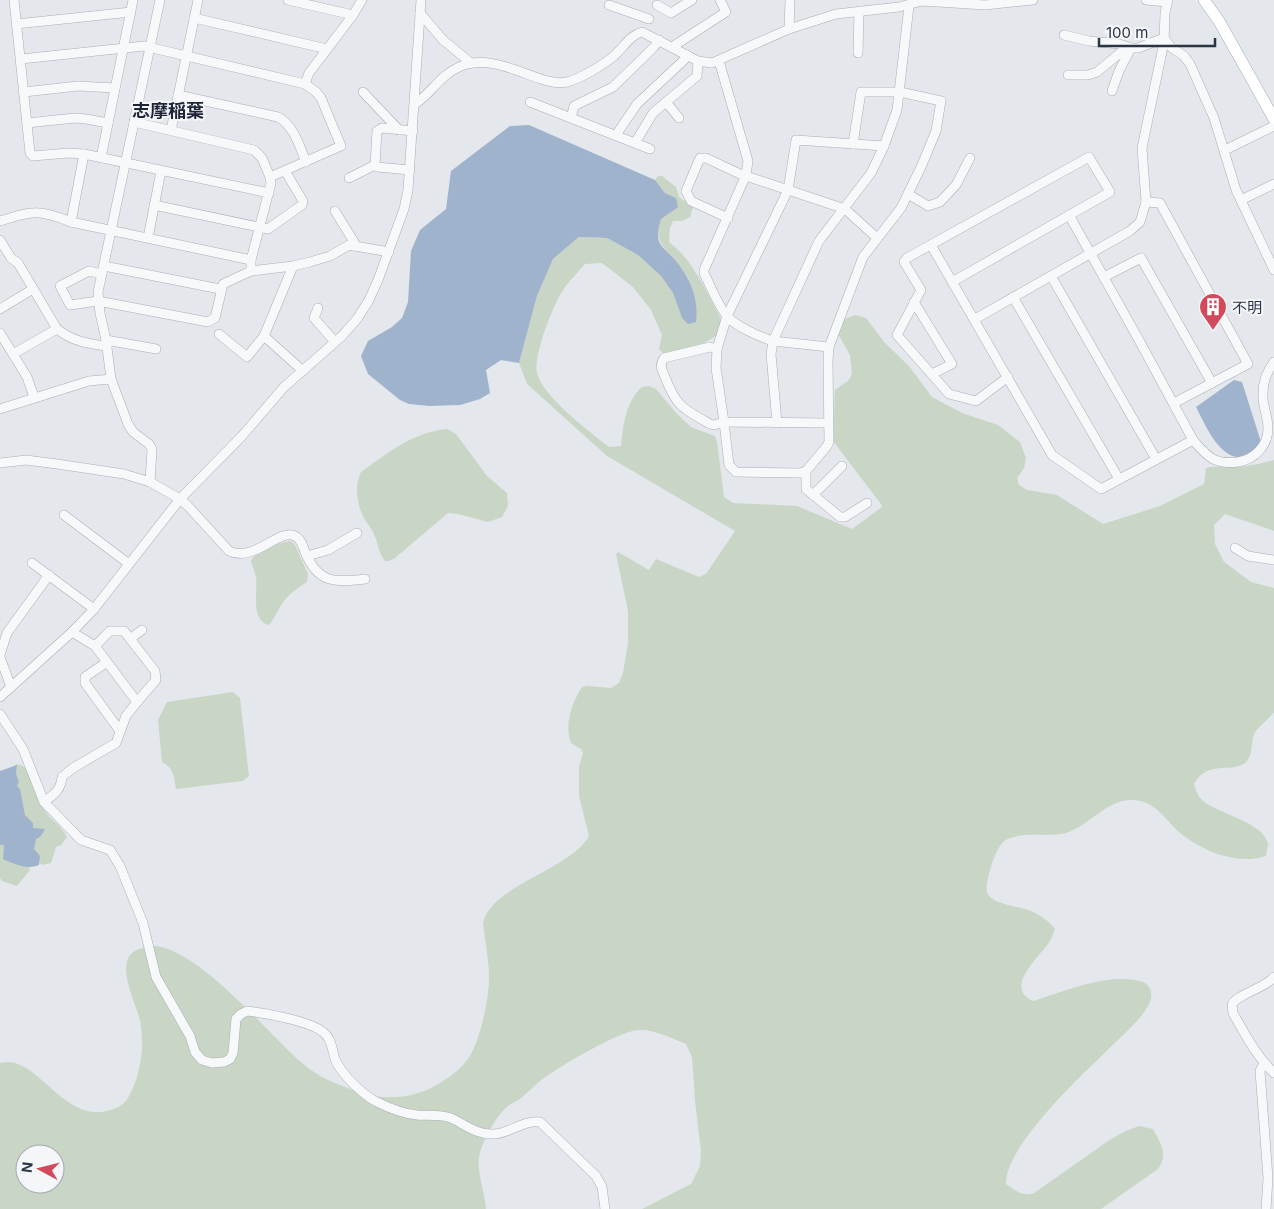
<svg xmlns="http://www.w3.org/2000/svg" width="1274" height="1209" font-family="Inter,'Noto Sans JP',sans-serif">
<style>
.green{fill:#c9d6c5;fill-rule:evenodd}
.water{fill:#9fb4cc}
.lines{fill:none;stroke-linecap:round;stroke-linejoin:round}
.minor-casing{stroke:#a9aeb7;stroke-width:10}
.major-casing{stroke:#a3abb8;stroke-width:12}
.minor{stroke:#f7f8fa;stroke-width:9}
.major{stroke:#fff;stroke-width:11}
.labels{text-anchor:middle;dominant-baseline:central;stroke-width:4;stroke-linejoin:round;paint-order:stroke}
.poi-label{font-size:15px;fill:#2b3445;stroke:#f4f6f9;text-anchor:start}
.quarter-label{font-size:18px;font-weight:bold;fill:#1d2536;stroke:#f4f6f9}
</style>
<rect width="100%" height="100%" fill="#e4e7ec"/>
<!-- green -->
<g class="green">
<path d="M658,176H662L676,187L679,197L693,207L690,217L682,221H673L670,228L669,242C694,261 705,290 720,317L722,324L719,334L704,343L665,355L659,349L662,335L651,310L633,287L602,263L585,264C579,271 571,279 565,287C554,302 533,355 537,373C543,397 590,432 609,447L621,446C623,425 626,401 642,387L649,386L656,389L676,413L691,427L715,436L717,442L724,497L733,503L797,506L852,529L882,507L881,504L833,441L835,390L849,380L852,374L850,355L838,334V329L845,319L855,315L866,318L885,343L909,366L932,397L962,413L998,425L1020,442L1026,458L1024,468L1017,478L1019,485L1027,490L1057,495L1103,524L1160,506L1204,484L1206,468C1215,465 1221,468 1230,467C1245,467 1260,464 1274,460V531L1225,514L1214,525L1215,544L1224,562L1251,582L1274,588V712C1269,719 1260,725 1255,732C1250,741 1254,754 1246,762C1234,774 1207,759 1194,784C1196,791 1198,796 1203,801C1217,813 1265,823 1268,844C1268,847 1266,853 1266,856C1239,865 1207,853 1184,836C1170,826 1161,808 1144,802C1111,792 1094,824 1066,833C1048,838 1017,830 1003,842C995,850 985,881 987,892C991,905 1020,906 1031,911C1040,915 1049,921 1055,929C1053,934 1051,940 1048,944C1037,959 1004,988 1033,1001C1059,993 1091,980 1118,979C1132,979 1154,979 1151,998C1149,1011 1130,1028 1121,1037C1092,1066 1005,1143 1006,1184C1015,1190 1022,1197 1034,1193L1111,1139L1126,1131L1139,1126L1153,1129C1160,1142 1169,1155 1158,1169L1101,1209H642L691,1184L700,1166L701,1151L695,1101L692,1057L686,1044C671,1038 654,1029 638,1030C619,1031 557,1068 540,1081C533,1086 527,1094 520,1099C516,1102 511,1103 507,1107C496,1116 484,1139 480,1153C475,1168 485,1192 486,1209H0V1063C37,1053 61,1122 107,1111C114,1109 120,1107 125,1102C136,1089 143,1058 142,1042C142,1034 141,1024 139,1017C133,997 111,954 143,948C147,947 151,945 155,946C200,950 267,1033 302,1063C319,1078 337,1084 358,1092C387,1102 421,1098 446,1079C454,1074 462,1067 468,1059C480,1042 489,999 489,978C489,960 485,941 483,923C490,886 570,870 589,836L579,796V767L583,753L581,749L571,743C564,724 572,703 582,687L588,686L611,688L619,683L623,673L628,643V611L616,554L618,552L649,570L656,559L699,577L706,574L735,531L607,456L527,384L519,363L537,296L553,259L579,237L607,238L638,255L661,276L673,293L682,318L689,279C678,260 648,242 661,218C665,211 671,205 676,198L665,193L655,180ZM25,1154H55V1184H25Z"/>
<path d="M447,429L456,434L487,476L507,493L508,506L502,517L488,522L458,514L448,513L395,558L389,561H385C378,553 378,541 373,532C371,527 366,523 364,518C357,505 354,485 361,472C388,453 413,432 447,429Z"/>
<path d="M291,541L295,545L308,574L307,582C298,588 288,594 282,604C277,612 275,617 269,625C250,621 258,590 256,577C255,572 252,566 251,561C257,550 278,543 291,541Z"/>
<path d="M233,692L240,698L249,776L243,781L176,789C174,777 174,768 162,762L158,720L167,702Z"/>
<path d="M16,764C33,765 36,793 42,806C47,818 62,825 67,837L61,845L56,847L51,863L42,865C32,855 34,840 30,828C25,811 8,780 16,764Z"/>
<path d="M0,838L27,863L30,870L17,886L2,881L0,878Z"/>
</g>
<!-- water -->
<g class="water">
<path d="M529,125L655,180L665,193L676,198L678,207L661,219C658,228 656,237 661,245C665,251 671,255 675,260C690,277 699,299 696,322L688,324L682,318L673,293L661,276L638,255L607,238L579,237L553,259L537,296L519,363L501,360L486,370L490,393L480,399L460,405L429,406L409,404L400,400L368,374L361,356L368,341L392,327L402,318L408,302L411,251L420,230L446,209L451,171L510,126Z"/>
<path d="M1234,380L1242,382L1261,442C1255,453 1251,459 1237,457C1217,454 1205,424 1196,407Z"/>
<path d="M17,765L16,774L19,782L17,786L20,789L25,815L33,823V828L45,829L40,837L36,839L34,849L40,856L39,865C27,870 14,864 3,859L4,845H0V771Z"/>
</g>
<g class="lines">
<defs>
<g id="minor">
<path d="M14,0L30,153L33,156L68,153L84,154L269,193"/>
<path d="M288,0L353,15"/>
<path d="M1146,0L1167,2"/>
<path d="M609,5L649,19"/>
<path d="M657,5L671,13L692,0"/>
<path d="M420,13L443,40L471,63"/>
<path d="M194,18L327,49"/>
<path d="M16,24L131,12"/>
<path d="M789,29L790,0"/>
<path d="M1064,35L1089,41L1119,44L1131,48H1138L1164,38L1171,47L1184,56L1190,64L1214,118L1236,190L1274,270"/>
<path d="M672,47L726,12L720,0"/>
<path d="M858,53L859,11"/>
<path d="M21,59L144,46L305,84L316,92L321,98L341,146L270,177L271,183L251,260V271"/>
<path d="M719,61L748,161L746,175L704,270V273C711,287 717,304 727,316C735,326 760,337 773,341L829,347"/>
<path d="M1068,75H1088L1097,72L1120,53L1131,48"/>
<path d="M305,84L309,73L353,15L362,0"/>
<path d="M1112,91L1119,71L1131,48"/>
<path d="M24,92L78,86L115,88"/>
<path d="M363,92L399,130"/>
<path d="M178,95L278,117C294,126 299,145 306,162"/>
<path d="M530,102L650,149"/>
<path d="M666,102L679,118"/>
<path d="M415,104C432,93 439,76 459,67C486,55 514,70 541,79C550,82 558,84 567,82C580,79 603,65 614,56C624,47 630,35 642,32L698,61L712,63L789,29L836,14L899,7L922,1L985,5L1033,0"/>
<path d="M571,118L574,106L613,87L654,47L659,40"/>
<path d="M134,122L254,150L262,158L270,177"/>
<path d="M27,123L75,118L86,119L108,123"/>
<path d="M171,130L198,0"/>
<path d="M616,135L637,104L684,60L687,55"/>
<path d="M635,143L653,113L697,76L698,61"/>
<path d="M853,144L861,92H900L941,101L936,131L921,167L901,208L863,257L829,347L828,361L829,442L827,446L806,471V489L840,517H845L867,503"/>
<path d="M1225,150L1274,126"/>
<path d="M101,158L133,0"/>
<path d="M410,170L377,167L375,165L377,131L382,128L413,131"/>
<path d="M349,178L375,165"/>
<path d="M908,194L928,206L940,202L956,185L970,158"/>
<path d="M1241,200L1274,184"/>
<path d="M1146,202L1160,203L1248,364L1174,403"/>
<path d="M154,205L268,229L302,205L303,201L285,171"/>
<path d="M335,211L354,242V246"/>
<path d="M1069,215L1140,342L1193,440C1208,457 1214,465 1238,462C1255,459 1268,446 1268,428C1268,416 1262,405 1263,394C1263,382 1267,371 1274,362"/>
<path d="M728,218L691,201L686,191L700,158H706L740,174L845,209L877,238"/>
<path d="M0,221C32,211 38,209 71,222L251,260"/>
<path d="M71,222L84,154"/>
<path d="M148,238L161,171"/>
<path d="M0,240L11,258L18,263L57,329C72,341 88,344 107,346"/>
<path d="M931,245L1052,455L1101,489L1193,440"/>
<path d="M104,266L220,289"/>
<path d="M102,274L89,271L60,286L70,305L98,301L208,322L215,318L223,284L251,271L293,266L310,262L330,256L349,245L389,252"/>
<path d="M1051,276L1156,459"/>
<path d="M1104,277L1141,258L1212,383"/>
<path d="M952,282L1110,192L1089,157L907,258L904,262L921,290L897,335L949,394L976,401L1008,377"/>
<path d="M1013,297L1119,479"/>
<path d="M914,302L952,364L932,374"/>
<path d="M318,308L314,318L335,342"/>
<path d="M0,309L33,289"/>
<path d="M975,319L1130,231L1140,222L1146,202L1142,148L1164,42L1165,13L1168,0"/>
<path d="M0,333L27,377L34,397"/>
<path d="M219,334L247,357L264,336L293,266"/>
<path d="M264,336L303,371"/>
<path d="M106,340L156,349"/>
<path d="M717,349L710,347L664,358C659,365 662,370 665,377C676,406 683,409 710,424L714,425L724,422L729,465L736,472L801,473L806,471"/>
<path d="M13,354L57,329"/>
<path d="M0,409L89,381L111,379"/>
<path d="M777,423L771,354L773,341L819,241L871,173L884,146L897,110L909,6"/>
<path d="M828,423L724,422L716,368L717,349L727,316L788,190L796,140L884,146"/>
<path d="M0,463L26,460L57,464L124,474L150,482L180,499L188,506L229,551C254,563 279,528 295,536C301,539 303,546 305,552C318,583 334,583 365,579"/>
<path d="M150,482L152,449L149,444L133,432L128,424L111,379L106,340L100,313L98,292L160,0"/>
<path d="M813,495L842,466"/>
<path d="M64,515L129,564"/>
<path d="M1235,548L1248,556L1274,560"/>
<path d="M307,556L328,550L357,533"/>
<path d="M32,563L94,609"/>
<path d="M130,639L142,630"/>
<path d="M95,646L110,631H124L155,671L156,680L137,702"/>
<path d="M0,655L7,633L49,575"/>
<path d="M0,657L11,687"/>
<path d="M107,662L85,677V683L120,731"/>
<path d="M0,697L72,632L94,609L180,499L242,436L284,387L342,336L357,319L369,300L378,280L404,209L408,190L421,0"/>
<path d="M0,714L23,749L44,802L81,840L110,850L120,866L143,923L156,977L190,1036L195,1052L202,1060L212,1063L224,1062L230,1059L233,1053L236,1019L241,1014L247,1011C264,1013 310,1021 323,1032C332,1039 332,1050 335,1059C341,1074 363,1095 377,1102C389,1108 403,1114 417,1115C428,1116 439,1114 451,1118C464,1124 477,1135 493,1134C509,1134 523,1120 540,1122L596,1176L602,1187L605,1209"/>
<path d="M44,802C54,794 61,790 62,777L73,768L116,743L126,716L137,702L95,646L72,632"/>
<path d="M1274,977C1266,988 1235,995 1232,1005C1232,1006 1233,1012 1233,1013C1245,1034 1256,1056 1274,1073"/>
<path d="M1264,1063L1260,1071L1268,1178L1266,1209"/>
</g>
<path id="major" d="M1204,0L1219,21L1274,119"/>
</defs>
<!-- minor casing -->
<use href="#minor" class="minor-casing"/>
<!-- major casing -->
<use href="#major" class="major-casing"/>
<!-- minor -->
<use href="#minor" class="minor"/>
<!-- major -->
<use href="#major" class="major"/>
</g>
<!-- icons -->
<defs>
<symbol id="building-pin" viewBox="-11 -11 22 30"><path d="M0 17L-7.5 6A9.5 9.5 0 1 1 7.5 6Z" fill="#d1495b" stroke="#f4f6f9"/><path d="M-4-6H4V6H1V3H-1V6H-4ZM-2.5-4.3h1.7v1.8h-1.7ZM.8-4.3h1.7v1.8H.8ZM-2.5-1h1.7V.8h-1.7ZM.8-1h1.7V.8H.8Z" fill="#fff"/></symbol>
</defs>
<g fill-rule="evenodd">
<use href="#building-pin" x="1197" y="291" width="32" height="43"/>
</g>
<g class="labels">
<!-- poi labels -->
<g class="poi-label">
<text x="1232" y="307">不明</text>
</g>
<!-- quarter labels -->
<g class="quarter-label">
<text x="168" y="110">志摩稲葉</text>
</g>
</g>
<!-- north arrow -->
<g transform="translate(40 1169) rotate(277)"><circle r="24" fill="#f4f6f9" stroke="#a4a8b1"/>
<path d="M0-4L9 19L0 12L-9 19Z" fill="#d1495b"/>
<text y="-8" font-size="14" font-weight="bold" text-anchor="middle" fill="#2b3445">N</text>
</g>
<!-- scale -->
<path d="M1099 38v8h116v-8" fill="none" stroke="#2b3445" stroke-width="2.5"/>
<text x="1106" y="38" font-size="15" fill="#2b3445" stroke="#f4f6f9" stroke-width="4" paint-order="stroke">100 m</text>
</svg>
